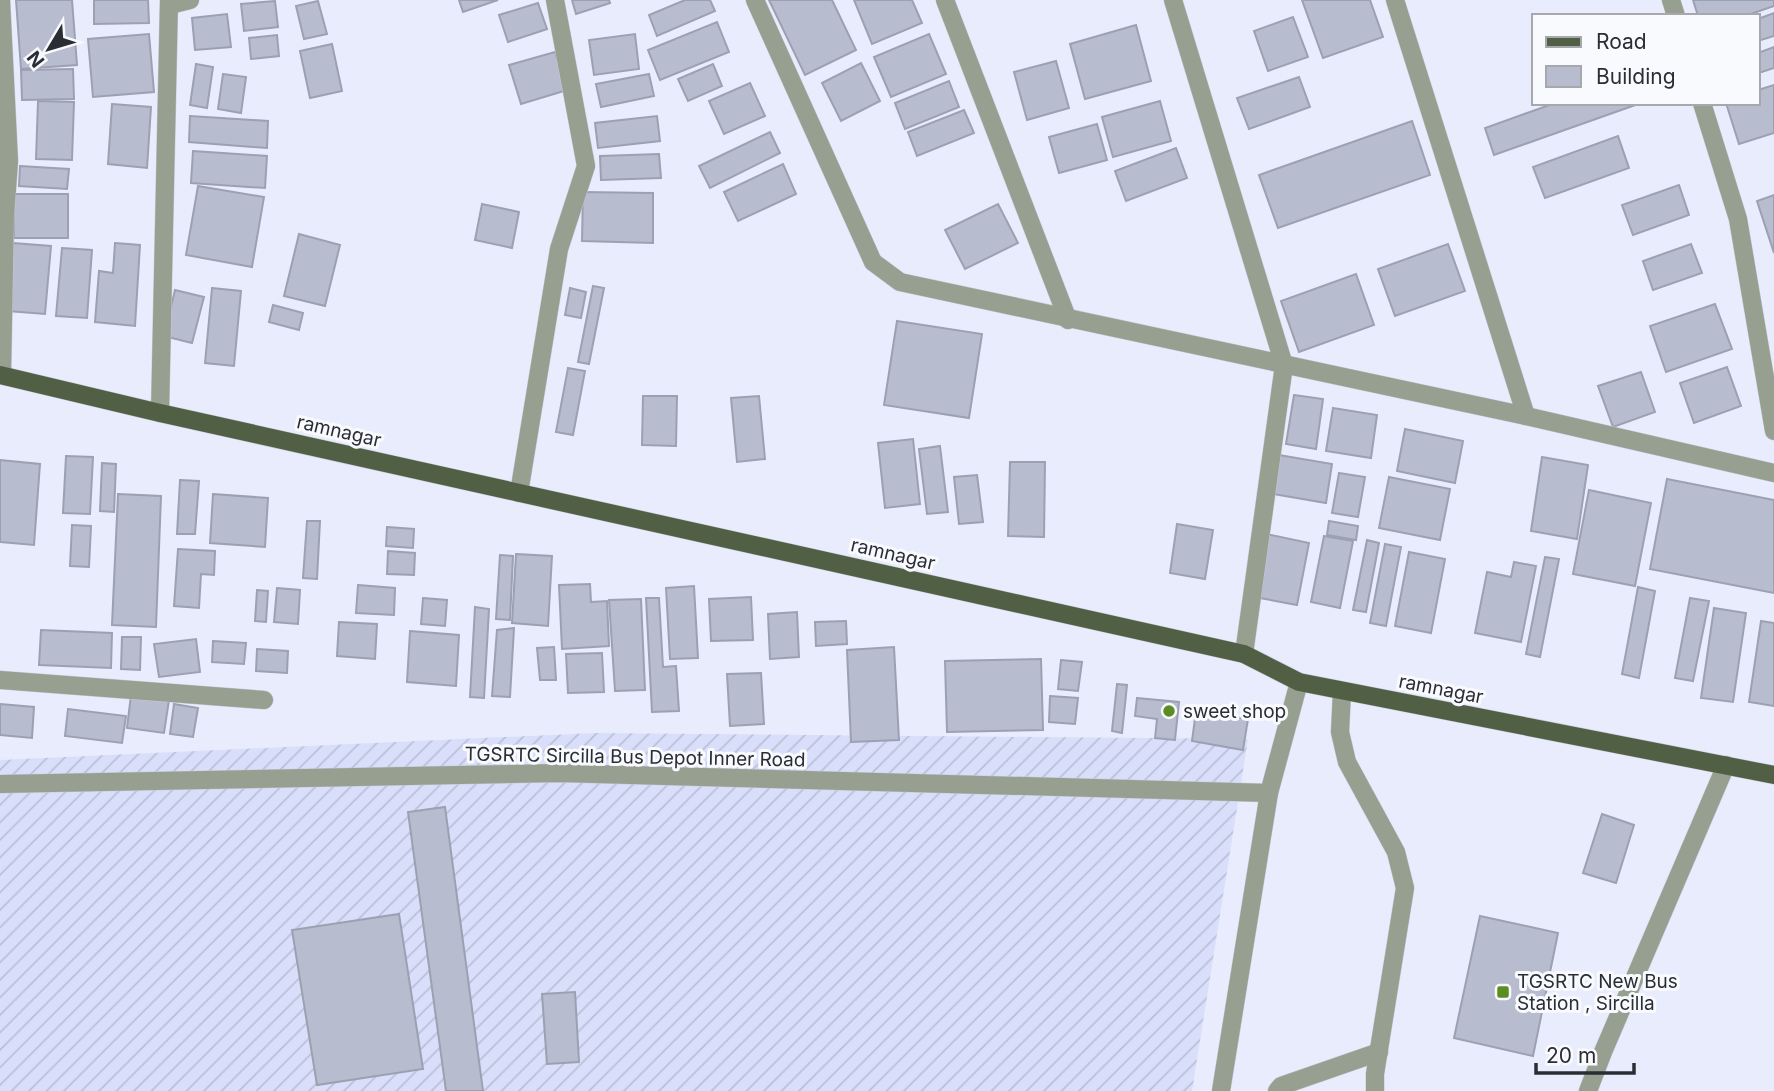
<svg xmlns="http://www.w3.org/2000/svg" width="1774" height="1091" font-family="Inter,sans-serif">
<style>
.industrial{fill:url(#industrial-furrows)}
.building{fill:#b8bccf;stroke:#9ca0b3;stroke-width:2}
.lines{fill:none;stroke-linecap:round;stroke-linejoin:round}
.minor-casing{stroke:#c7cad8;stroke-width:19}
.major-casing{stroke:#c7cad8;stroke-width:19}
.minor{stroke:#979f90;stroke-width:18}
.major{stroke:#516044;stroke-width:18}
.poi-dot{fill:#5c8d22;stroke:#f9fafe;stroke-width:2.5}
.labels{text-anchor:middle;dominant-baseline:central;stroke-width:6;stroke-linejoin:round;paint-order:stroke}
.street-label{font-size:19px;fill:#2b2d34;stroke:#f9fafe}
.poi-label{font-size:19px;fill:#2b2d34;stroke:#f9fafe;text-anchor:start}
</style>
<defs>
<pattern id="industrial-furrows" width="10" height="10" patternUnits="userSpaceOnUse" patternTransform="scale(1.75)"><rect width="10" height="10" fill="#d9dffa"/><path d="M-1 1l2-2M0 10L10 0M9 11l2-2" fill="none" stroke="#bac0d7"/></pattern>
</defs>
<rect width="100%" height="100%" fill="#e9ecfc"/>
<!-- industrial -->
<path class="industrial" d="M594,733L1248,739L1192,1091H0V760Z"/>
<!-- building -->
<g class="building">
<path d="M16,0H72L77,65L21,69Z"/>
<path d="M94,0H148L149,23L94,24Z"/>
<path d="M459,0H498L463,12Z"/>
<path d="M572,0H609L610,3L576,14Z"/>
<path d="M685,0H710L715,11L657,36L649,15Z"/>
<path d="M769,0H832L856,50L805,75Z"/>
<path d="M854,0H912L922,23L872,44Z"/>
<path d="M1302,0H1370L1383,37L1323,58Z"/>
<path d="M1693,0H1774V6L1745,16H1698Z"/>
<path d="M275,1L278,27L244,31L241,4Z"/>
<path d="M318,1L327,34L304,39L296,6Z"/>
<path d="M538,3L547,29L508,42L499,15Z"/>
<path d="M1774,13V36L1758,41V19Z"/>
<path d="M227,14L231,47L195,50L192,18Z"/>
<path d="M1293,17L1308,57L1268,71L1254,31Z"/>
<path d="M717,22L729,52L660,80L648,50Z"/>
<path d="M1136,25L1151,81L1085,99L1070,44Z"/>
<path d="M149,34L154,92L93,97L88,39Z"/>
<path d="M635,34L639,69L594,75L589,40Z"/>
<path d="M929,34L946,74L891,97L874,57Z"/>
<path d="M277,35L279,56L251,59L249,38Z"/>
<path d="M332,44L342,91L310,98L300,51Z"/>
<path d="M1774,47V68L1759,73L1758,53Z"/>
<path d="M555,52L567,90L521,104L509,65Z"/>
<path d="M1056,61L1069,108L1027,120L1014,72Z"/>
<path d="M861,63L880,101L841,121L822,83Z"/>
<path d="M196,64L213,67L207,108L190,105Z"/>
<path d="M713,64L722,86L688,101L678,79Z"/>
<path d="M73,69L74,99L22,100L21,70Z"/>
<path d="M223,74L246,77L241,113L218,109Z"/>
<path d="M649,74L654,96L601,107L596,84Z"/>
<path d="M1299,77L1310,107L1249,129L1237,98Z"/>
<path d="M949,81L959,107L905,129L895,103Z"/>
<path d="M750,83L765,116L724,134L709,101Z"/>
<path d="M1774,85V133L1739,144L1726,103H1758V90Z"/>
<path d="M38,101L74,102L72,160L36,159Z"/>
<path d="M1160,101L1171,141L1113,157L1102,117Z"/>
<path d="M1555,103H1641L1494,155L1485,128Z"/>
<path d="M112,104L151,107L147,168L108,164Z"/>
<path d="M964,110L974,133L917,156L908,132Z"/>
<path d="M190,116L268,121L267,148L189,142Z"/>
<path d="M657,116L660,141L598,148L595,123Z"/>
<path d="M1412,121L1430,175L1278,228L1259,175Z"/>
<path d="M1097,124L1107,160L1059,173L1049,137Z"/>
<path d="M770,132L780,153L710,188L699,166Z"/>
<path d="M1618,136L1629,168L1545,198L1533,167Z"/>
<path d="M1176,148L1187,178L1126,201L1115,171Z"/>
<path d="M193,151L267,156L265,188L191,183Z"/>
<path d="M659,154L661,178L601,180L600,156Z"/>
<path d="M783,164L796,194L738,221L724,192Z"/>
<path d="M20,166L69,169L67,189L19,186Z"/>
<path d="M1679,185L1689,215L1633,235L1622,205Z"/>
<path d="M198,186L264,197L252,267L186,255Z"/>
<path d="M583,192L653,193V243L582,241Z"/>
<rect x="14" y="194" width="54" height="44"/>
<path d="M1774,195V253L1757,201Z"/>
<path d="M482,204L519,212L512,248L475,240Z"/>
<path d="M998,204L1018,243L965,269L945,230Z"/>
<path d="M299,234L340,245L325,306L284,296Z"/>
<path d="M13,243L51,246L45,314L8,311Z"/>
<path d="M115,243L140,245L135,326L95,322L99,271L113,273Z"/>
<path d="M1448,244L1465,291L1395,316L1378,269Z"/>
<path d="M1691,244L1702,273L1653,290L1643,261Z"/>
<path d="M62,248L92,250L87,318L56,316Z"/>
<path d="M1356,274L1374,325L1299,352L1281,301Z"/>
<path d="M593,286L604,288L589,364L578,362Z"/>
<path d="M212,288L241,291L234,366L205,363Z"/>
<path d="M570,288L586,292L581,318L565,315Z"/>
<path d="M175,290L204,297L192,343L164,336Z"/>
<path d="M1715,304L1732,349L1666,372L1650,326Z"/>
<path d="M273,305L303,313L299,330L269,322Z"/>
<path d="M897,321L982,334L969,418L884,405Z"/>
<path d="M1727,367L1741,406L1694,423L1680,383Z"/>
<path d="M568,368L585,371L573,435L556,432Z"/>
<path d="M1641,372L1655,412L1613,427L1598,386Z"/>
<path d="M1294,395L1323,399L1316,449L1286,444Z"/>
<path d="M643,396H677L676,446L642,445Z"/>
<path d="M759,396L765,459L737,462L731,398Z"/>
<path d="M1333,408L1377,415L1371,458L1326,451Z"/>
<path d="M1405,429L1463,441L1455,483L1397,471Z"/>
<path d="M913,439L920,504L885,508L878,443Z"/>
<path d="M940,446L948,512L927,514L919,449Z"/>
<path d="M1279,455L1332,464L1326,503L1273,494Z"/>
<path d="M66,456L93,457L90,514L63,513Z"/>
<path d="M1542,457L1588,465L1577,539L1531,531Z"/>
<path d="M0,460L40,464L34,545L0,542Z"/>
<path d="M1010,462H1045L1044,537L1008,536Z"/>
<path d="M102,463L116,464L114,512L100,511Z"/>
<path d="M1339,473L1365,477L1358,517L1332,513Z"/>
<path d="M977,475L983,522L959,524L954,477Z"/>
<path d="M1389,477L1450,489L1440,540L1379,528Z"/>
<path d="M1667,479L1774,500V593L1650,569Z"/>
<path d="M180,480L199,481L195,534H177Z"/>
<path d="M1589,490L1651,503L1635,586L1573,574Z"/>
<path d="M118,494L161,496L156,627L112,625Z"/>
<path d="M213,494L268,498L265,547L210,543Z"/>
<path d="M307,521H320L317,579L303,578Z"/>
<path d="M1329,521L1358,526L1356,540L1327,535Z"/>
<path d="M1177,524L1213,530L1205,579L1170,573Z"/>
<path d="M72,525L91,526L89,567L70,566Z"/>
<path d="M387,527L414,529L413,548L386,546Z"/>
<path d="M1266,534L1309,543L1297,605L1254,597Z"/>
<path d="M1324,536L1353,541L1340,608L1311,602Z"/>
<path d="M1367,540L1379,543L1366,612L1353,610Z"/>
<path d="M1385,544L1401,547L1386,626L1370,623Z"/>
<path d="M178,549L215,551L214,575L201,574L199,608L174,606Z"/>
<path d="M388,551L415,553L414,575L387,574Z"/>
<path d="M1409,552L1445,559L1431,633L1395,626Z"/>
<path d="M516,554L552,556L548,626L512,623Z"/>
<path d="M500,555L513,556L510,620L496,619Z"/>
<path d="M1545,557L1559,559L1540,657L1526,654Z"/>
<path d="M1514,562L1536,566L1521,642L1475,633L1487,572L1511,577Z"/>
<path d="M590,584L591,602L607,601L609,646L562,649L559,585Z"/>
<path d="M358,585L395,588L394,615L356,613Z"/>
<path d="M694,586L698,658L670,659L666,588Z"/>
<path d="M1638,587L1655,591L1639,678L1622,674Z"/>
<path d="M277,588L300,590L298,624L274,622Z"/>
<path d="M257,590L268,591L266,622L255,621Z"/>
<path d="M751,597L753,640L711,641L709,599Z"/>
<path d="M423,598L447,600L445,626L421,624Z"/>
<path d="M646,598H659L663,667L676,666L679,711L652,712Z"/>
<path d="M1690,598L1709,601L1693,681L1675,678Z"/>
<path d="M641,599L645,690L615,691L609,600Z"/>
<path d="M475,607L489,609L484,698L470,697Z"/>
<path d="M1714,608L1746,613L1733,702L1701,698Z"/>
<path d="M797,612L799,657L770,659L768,614Z"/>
<path d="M846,621L847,644L816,646L815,622Z"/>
<path d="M1761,621L1774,623V706L1749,702Z"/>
<path d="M339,622L377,624L375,659L337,656Z"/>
<path d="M514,628L510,697L492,696L497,630Z"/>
<path d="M41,630L112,633L111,668L39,665Z"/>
<path d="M410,631L459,635L456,686L407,682Z"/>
<path d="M122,637H141L140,670L121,669Z"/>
<path d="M196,639L200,672L159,677L154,644Z"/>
<path d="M213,641L246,643L244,664L212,662Z"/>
<path d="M554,647L556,680H540L537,648Z"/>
<path d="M894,647L899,740L851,742L847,650Z"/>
<path d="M257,649L288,651L287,673L256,671Z"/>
<path d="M602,653L604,692L568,693L566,654Z"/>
<path d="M1041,659L1043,730L947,732L945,661Z"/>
<path d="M1061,660L1082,662L1078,691L1058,689Z"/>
<path d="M761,673L764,724L730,726L727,674Z"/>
<path d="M1117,684L1127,685L1122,733L1112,731Z"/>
<path d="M131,695L169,700L164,733L127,728Z"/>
<path d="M1050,696L1078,698L1075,724L1049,722Z"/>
<path d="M1137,698L1179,702L1175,740L1155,738L1157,719L1135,716Z"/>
<path d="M0,704L34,707L32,738L0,735Z"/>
<path d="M174,704L198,708L193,737L170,734Z"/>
<path d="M68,709L126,716L122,743L65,736Z"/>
<path d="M1196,711L1248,719L1243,750L1192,741Z"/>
<path d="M445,807L483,1091H446L408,812Z"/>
<path d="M1602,814L1634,825L1616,883L1583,873Z"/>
<path d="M399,914L423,1069L317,1085L292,930Z"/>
<path d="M1480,916L1558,933L1533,1056L1454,1038Z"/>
<path d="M575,992L579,1062L547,1064L542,994Z"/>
</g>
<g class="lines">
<defs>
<g id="minor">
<path d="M1,0L9,161L5,217L2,375"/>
<path d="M755,0L873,262L900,282L1526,416L1774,473"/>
<path d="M945,0L1068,320"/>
<path d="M1173,0L1284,365L1244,654"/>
<path d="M1395,0L1526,416"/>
<path d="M1671,0L1676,16"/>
<path d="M170,5L190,0"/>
<path d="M1702,103L1738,219L1774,431"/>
<path d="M160,413L169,0"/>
<path d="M519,493L559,249L586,166L555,0"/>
<path d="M0,680L264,700"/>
<path d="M1342,691L1340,732L1347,762L1396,852L1405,888L1375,1074V1091"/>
<path d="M0,784L560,773L1269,793"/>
<path d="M1221,1091L1269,793L1299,682"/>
<path d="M1277,1091L1281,1086L1379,1052"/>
<path d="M1588,1091L1603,1052L1726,765"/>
</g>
<path id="major" d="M0,375L160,413L1244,654L1299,682L1774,775"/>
</defs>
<!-- minor casing -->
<use href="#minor" class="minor-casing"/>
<!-- major casing -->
<use href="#major" class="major-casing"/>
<!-- minor -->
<use href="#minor" class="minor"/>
<!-- major -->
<use href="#major" class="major"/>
</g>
<!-- markers -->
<g class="poi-dot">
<circle cx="1169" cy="711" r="7"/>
<rect x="1496" y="985" width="14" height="14" rx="3.5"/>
</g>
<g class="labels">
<!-- street labels -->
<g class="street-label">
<text transform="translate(339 431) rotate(13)">ramnagar</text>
<text transform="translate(893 554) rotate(13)">ramnagar</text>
<text transform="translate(1441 689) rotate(11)">ramnagar</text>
<text transform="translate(635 757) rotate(1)">TGSRTC Sircilla Bus Depot Inner Road</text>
</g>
<!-- poi labels -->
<g class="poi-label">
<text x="1183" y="711">sweet shop</text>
<text x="1517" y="981">TGSRTC New Bus<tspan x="1517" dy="22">Station , Sircilla</tspan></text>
</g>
</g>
<!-- legend -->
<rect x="1532" y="14" width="228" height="91" fill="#f9fafe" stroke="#a7a8ad" stroke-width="2"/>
<rect x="1546" y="37" width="35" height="10" fill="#516044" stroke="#a7a8ad" stroke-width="2"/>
<text x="1596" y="49" font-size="21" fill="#2b2d34">Road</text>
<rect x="1546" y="66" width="35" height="21" fill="#b8bccf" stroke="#a7a8ad" stroke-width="2"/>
<text x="1596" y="84" font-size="21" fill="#2b2d34">Building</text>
<!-- north arrow -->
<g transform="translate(49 49) rotate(232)" stroke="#f9fafe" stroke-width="5" paint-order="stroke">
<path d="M0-5L12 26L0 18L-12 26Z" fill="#2b2d34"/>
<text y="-10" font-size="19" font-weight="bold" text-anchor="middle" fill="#2b2d34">N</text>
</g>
<!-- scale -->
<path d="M1536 1063v10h98v-10" fill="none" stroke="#2b2d34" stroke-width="3.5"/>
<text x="1546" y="1063" font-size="21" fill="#2b2d34" stroke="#f9fafe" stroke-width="5" paint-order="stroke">20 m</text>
</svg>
